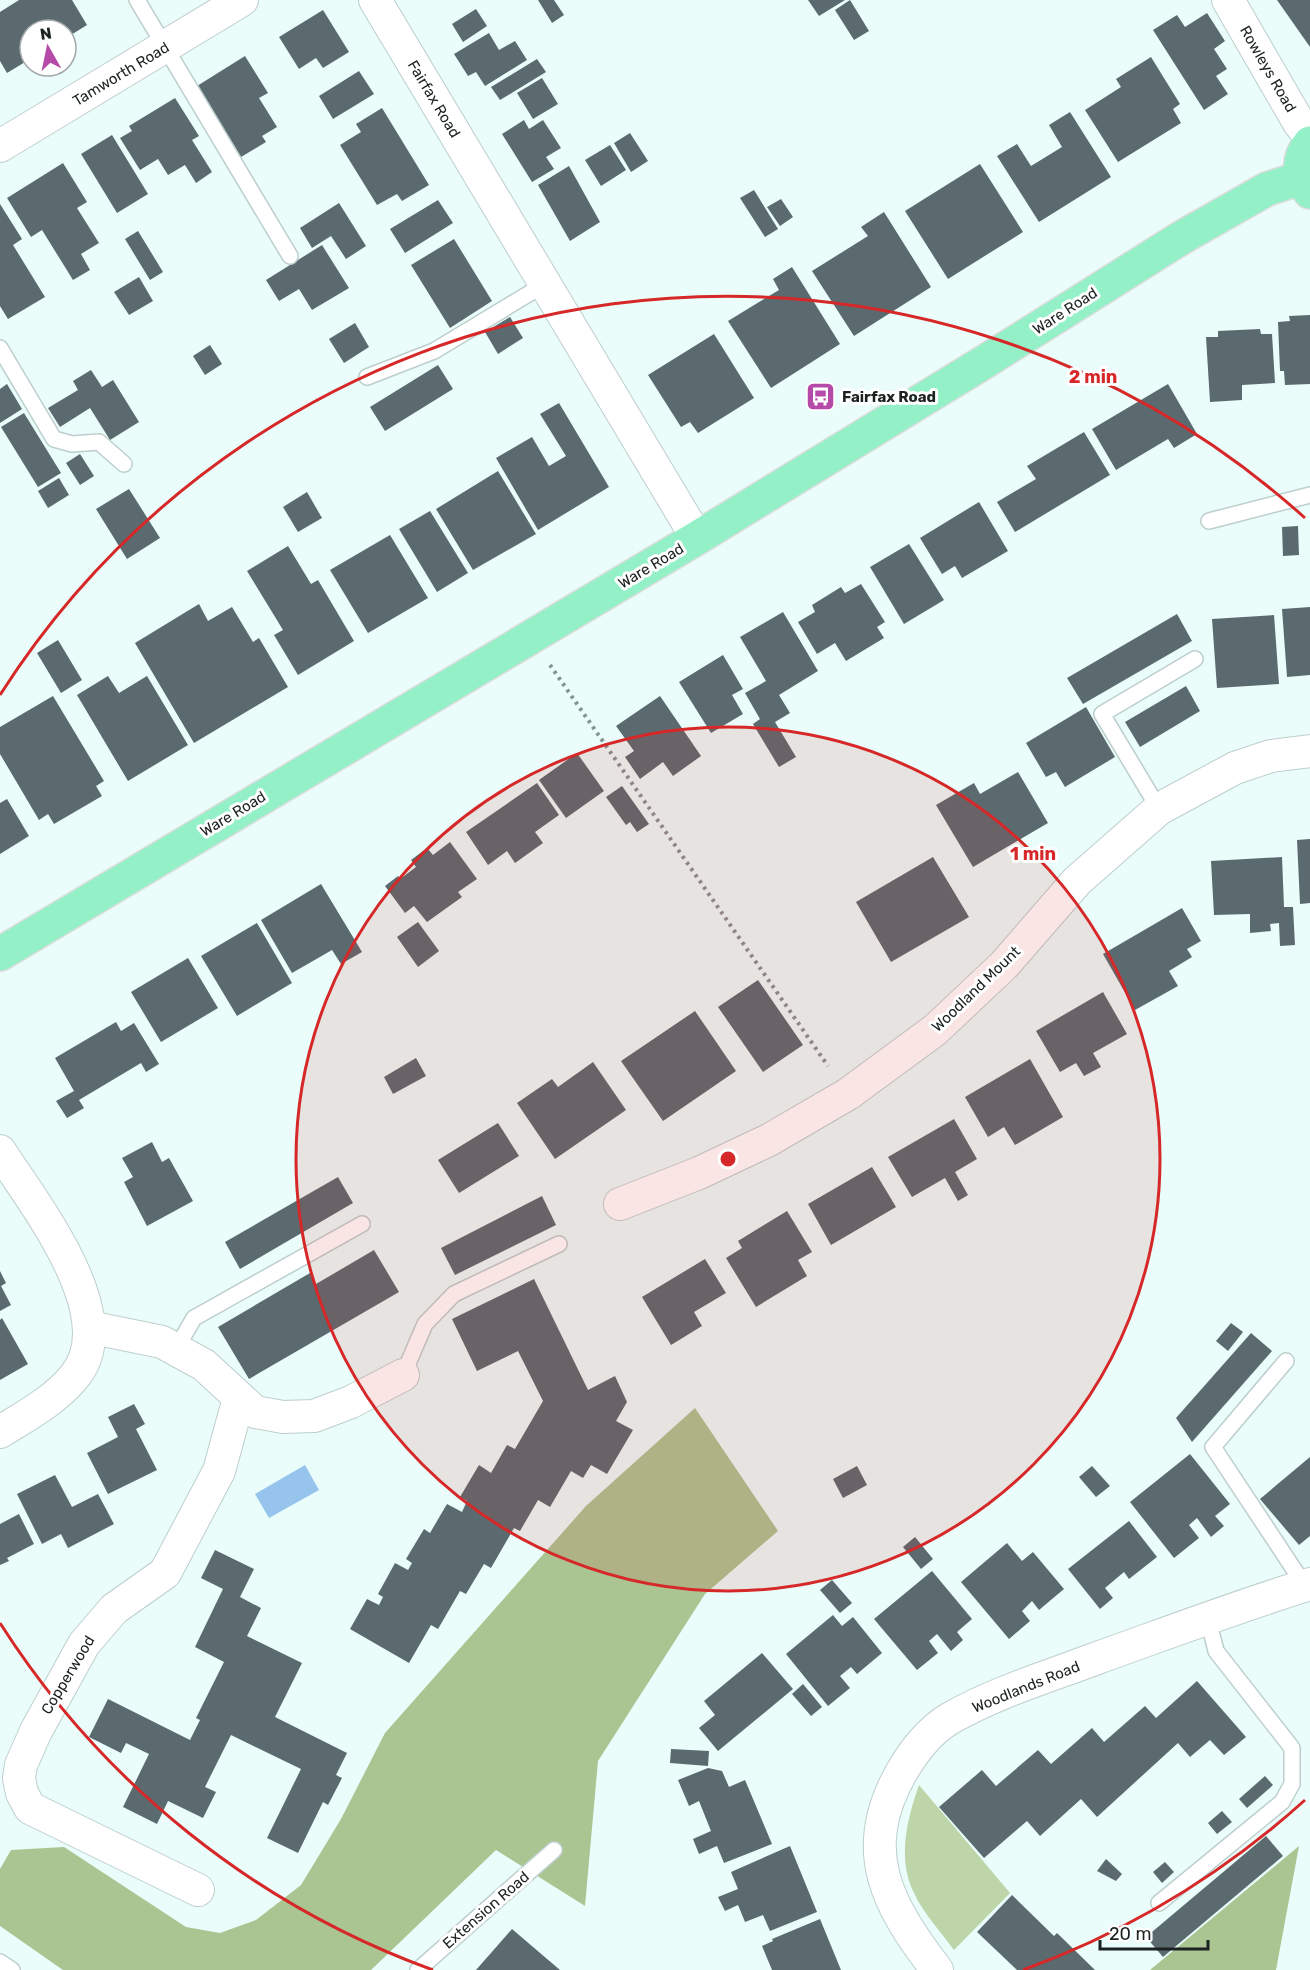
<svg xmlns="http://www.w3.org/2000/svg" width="1310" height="1970" font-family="Rubik,sans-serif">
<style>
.green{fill:#bdd5a9}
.forest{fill:#aac592}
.water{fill:#97c4ed}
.building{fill:#5b6a6f}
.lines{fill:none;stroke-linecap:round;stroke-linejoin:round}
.lane-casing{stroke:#bdcfcd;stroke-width:18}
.street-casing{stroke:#bdcfcd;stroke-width:34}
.primary-casing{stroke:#dbdcdc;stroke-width:36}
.path{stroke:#859291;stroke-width:4;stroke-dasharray:3 4.5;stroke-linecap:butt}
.lane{stroke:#fff;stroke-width:15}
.street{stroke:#fff;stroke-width:32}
.primary{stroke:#94f1c7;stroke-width:33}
.ring{fill:none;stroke:#d62828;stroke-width:3}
.labels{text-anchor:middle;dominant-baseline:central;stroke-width:6;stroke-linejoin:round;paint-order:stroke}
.street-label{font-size:15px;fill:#1c2222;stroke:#fff}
.poi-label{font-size:15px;font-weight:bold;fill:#1c2222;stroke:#fff;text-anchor:start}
.centre{fill:#d62828;stroke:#fff;stroke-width:3}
.ring-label{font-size:18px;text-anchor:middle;font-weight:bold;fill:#d62828;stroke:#fff;stroke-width:6;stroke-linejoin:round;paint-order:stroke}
</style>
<rect width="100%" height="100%" fill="#eafdfa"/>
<!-- green -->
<path class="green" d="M919,1785L1010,1893L954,1950C941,1932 923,1913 914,1893C897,1859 907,1819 919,1785Z"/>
<!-- forest -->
<g class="forest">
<path d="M695,1408L778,1531L705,1594L598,1761L585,1906L496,1850L371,1970H63L0,1926V1869L11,1850L64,1847L186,1927L220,1933L256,1920L301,1885L341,1819L385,1733L586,1506Z"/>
<path d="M1299,1846L1276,1970H1150Z"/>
</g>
<!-- water -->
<path class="water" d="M305,1465L319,1490L269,1518L255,1494Z"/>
<!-- building -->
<g class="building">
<path d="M19,0H72L87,25L66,38V30H30V59L7,73L0,61V12Z"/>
<path d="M538,0H554L564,15L552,23Z"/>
<path d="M808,0H845L819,16Z"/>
<path d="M850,0L869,31L854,40L835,10Z"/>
<path d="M1277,0H1310V47Z"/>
<path d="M476,9L487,26L463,42L452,24Z"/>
<path d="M323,10L349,52L323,68L316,58L299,69L279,37Z"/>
<path d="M1207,13L1225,41L1214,49L1227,69L1216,76L1228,94L1204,110L1153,30L1177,15L1185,27Z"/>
<path d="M489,33L499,50L515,41L527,60L485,86L476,72L468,76L454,54Z"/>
<path d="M245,56L268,93L259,98L277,127L262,136L266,142L241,157L197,86Z"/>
<path d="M1151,57L1180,104L1173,109L1181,123L1118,162L1085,110L1121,87L1116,79Z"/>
<path d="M537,59L546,72L500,100L491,87Z"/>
<path d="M359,71L374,94L333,119L319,96Z"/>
<path d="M542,78L558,104L533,119L517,93Z"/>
<path d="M175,98L199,136L192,140L212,172L196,183L185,165L168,175L158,159L140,170L120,138L132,131L129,126Z"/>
<path d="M382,108L429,185L402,201L397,194L377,205L340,145L361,132L356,124Z"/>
<path d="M1070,112L1111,177L1039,222L997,156L1017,144L1031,166L1062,147L1049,125Z"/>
<path d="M524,120L529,129L543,120L561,148L546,157L554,169L532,182L502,134Z"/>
<path d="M630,133L648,161L631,172L614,143Z"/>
<path d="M112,135L148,194L117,213L81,154Z"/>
<path d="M610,145L626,170L601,186L585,160Z"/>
<path d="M63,163L87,202L77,208L99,243L81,254L90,270L73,280L42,230L31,237L7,198Z"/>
<path d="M980,164L1023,232L948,279L905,211Z"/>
<path d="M569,166L600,222L570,241L538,185Z"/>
<path d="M754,190L778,229L765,237L740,198Z"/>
<path d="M781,199L793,217L780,226L767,207Z"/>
<path d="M438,200L453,223L405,253L390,229Z"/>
<path d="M339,203L366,246L346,259L331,236L312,248L300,228Z"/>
<path d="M0,204L22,239L13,245L45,297L8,319L0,306Z"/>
<path d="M884,212L931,287L854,336L812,271L868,236L861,227Z"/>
<path d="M138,231L163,272L150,280L125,239Z"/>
<path d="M454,239L492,301L450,328L411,265Z"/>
<path d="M322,245L349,288L312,310L299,289L279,301L266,280Z"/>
<path d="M792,267L840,344L771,388L728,321L779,290L773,279Z"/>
<path d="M139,277L153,301L129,315L114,292Z"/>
<path d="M1310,315V384L1285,385L1284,371H1280L1278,322L1290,321L1289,316Z"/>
<path d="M510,317L523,338L498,354L485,332Z"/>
<path d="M355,323L369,347L344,363L329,339Z"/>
<path d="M1260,329L1261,334H1272L1275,383L1242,385V400L1210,402L1206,337H1218V331Z"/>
<path d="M714,334L754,398L698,433L690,422L681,427L648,375Z"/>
<path d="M210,345L222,364L205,375L193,356Z"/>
<path d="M438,365L453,389L385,431L370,407Z"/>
<path d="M91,370L102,387L113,380L139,422L110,440L90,408L60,427L48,408L78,390L73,381Z"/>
<path d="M7,384L22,409L0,423V389Z"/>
<path d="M1168,384L1197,434L1174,448L1168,439L1116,470L1092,429Z"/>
<path d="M559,403L609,487L538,530L496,458L532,437L549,466L566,456L540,414Z"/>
<path d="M24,413L61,473L38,487L1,427Z"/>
<path d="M1084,432L1110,475L1015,532L997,502L1036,479L1027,466Z"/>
<path d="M80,454L94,476L80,485L66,463Z"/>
<path d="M498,471L536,534L473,570L436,509Z"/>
<path d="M59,478L69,495L48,508L38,491Z"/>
<path d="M129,489L160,538L127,559L96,509Z"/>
<path d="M307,492L322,518L298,532L283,507Z"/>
<path d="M979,502L1008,551L962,578L955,566L942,574L920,538Z"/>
<path d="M430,511L468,573L437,592L399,529Z"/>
<path d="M1298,526L1299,555L1283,556L1282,527Z"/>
<path d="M390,535L428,598L368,633L330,570Z"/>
<path d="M909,544L944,600L904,624L870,567Z"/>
<path d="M288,546L311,584L318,580L354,641L298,675L274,635L283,630L247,571Z"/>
<path d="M861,584L885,622L877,627L884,638L846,661L835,643L817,654L798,622L815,612L812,605L841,587L845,593Z"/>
<path d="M199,604L208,621L232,607L253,642L259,638L288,687L194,743L135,643Z"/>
<path d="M1310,607V675L1287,677L1282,609Z"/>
<path d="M783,612L818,671L779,695L790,713L775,722L796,757L779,767L753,724L760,719L745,693L766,681L740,637Z"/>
<path d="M1177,614L1192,641L1083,704L1067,678Z"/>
<path d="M1274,615L1279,684L1217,688L1212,619Z"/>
<path d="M58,640L82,680L61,693L37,653Z"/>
<path d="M723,655L743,689L732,695L743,714L711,733L679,682Z"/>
<path d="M108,676L119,693L147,676L188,745L128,781L77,695Z"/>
<path d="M1186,686L1200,711L1140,747L1125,722Z"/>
<path d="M53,696L104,781L96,786L102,796L54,824L48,814L39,820L0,754V727Z"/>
<path d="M660,696L701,756L673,776L663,762L640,779L625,757L634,751L616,726Z"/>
<path d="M1086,707L1115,757L1065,787L1056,772L1046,777L1026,743Z"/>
<path d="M577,753L604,791L566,818L539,780Z"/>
<path d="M1018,772L1048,823L973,867L936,805L974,783L980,794Z"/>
<path d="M537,783L559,815L535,832L543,843L515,863L507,851L488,865L466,832Z"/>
<path d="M622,786L649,824L637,832L630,822L626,825L606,797Z"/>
<path d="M7,799L29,836L0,854V803Z"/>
<path d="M1310,839V903L1300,904L1297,840Z"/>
<path d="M450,842L477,879L458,892L462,897L427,922L414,906L405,913L385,886L398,876L400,879L416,867L411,860L427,848L433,855Z"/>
<path d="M933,857L969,917L891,962L856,902Z"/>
<path d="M1282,857L1284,907H1293L1295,945L1280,946L1279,923L1270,924L1271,931L1250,933V914L1214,915L1211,861Z"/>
<path d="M321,884L362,952L341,964L332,950L292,973L261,920Z"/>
<path d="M1182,908L1201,941L1187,949L1192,957L1169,971L1178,986L1135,1010L1103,954Z"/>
<path d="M418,922L439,951L418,967L397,937Z"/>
<path d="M257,923L292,983L237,1016L201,956Z"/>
<path d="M188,958L218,1008L161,1042L131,992Z"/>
<path d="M758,980L803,1045L763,1072L718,1007Z"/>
<path d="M1103,992L1127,1034L1093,1053L1101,1067L1084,1076L1076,1063L1060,1072L1036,1031Z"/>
<path d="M695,1011L736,1071L663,1121L621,1061Z"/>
<path d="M116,1022L121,1031L134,1023L159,1064L146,1072L141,1063L79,1100L84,1108L67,1118L56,1101L74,1091L55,1058Z"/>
<path d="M416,1058L426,1076L393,1094L384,1077Z"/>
<path d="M1030,1059L1063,1117L1015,1145L1004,1127L988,1137L965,1097Z"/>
<path d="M593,1062L626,1110L555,1159L517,1103L552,1079L558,1087Z"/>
<path d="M954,1119L977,1159L955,1172L968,1195L958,1201L945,1178L912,1197L888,1157Z"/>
<path d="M498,1123L519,1156L459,1193L438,1160Z"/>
<path d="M152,1142L162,1162L169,1158L193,1201L147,1226L124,1182L133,1177L122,1158Z"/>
<path d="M872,1167L896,1207L831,1245L808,1204Z"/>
<path d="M338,1177L353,1203L240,1269L225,1242Z"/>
<path d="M542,1196L556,1225L455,1275L441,1248Z"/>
<path d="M787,1211L812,1252L798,1260L807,1276L756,1307L726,1258L742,1248L738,1241Z"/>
<path d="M374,1250L399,1292L249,1379L218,1327L310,1273L316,1284Z"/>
<path d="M705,1259L726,1293L694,1312L702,1326L671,1345L642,1297Z"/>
<path d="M0,1271L6,1283L1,1286L11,1305L0,1311Z"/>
<path d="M534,1279L588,1390L615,1376L627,1402L616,1421L633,1430L607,1474L591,1465L583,1478L571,1471L550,1507L538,1500L520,1531L514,1528L491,1568L484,1564L466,1594L460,1591L438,1629L431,1625L409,1663L350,1629L367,1599L379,1605L383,1597L378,1594L395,1563L408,1570L412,1563L406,1559L424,1529L430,1533L447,1504L462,1512L467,1501L460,1497L479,1465L491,1473L507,1445L515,1449L543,1401L518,1351L477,1371L452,1319Z"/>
<path d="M2,1318L28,1364L0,1380V1320Z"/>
<path d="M1231,1323L1243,1332L1228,1351L1216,1341Z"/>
<path d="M1251,1333L1272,1351L1192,1442L1176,1418Z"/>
<path d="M134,1404L145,1424L136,1429L157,1470L108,1494L87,1453L118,1437L108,1417Z"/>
<path d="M1190,1454L1230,1504L1215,1516L1224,1526L1211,1537L1197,1518L1189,1525L1199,1538L1174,1558L1130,1502Z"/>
<path d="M1310,1457V1536L1299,1545L1260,1499Z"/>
<path d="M857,1466L867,1485L843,1498L833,1479Z"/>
<path d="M1092,1466L1110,1486L1096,1497L1079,1477Z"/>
<path d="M55,1475L72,1507L98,1494L114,1524L68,1548L61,1534L42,1544L17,1494Z"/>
<path d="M19,1514L34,1544L7,1558L9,1561L0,1565V1524Z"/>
<path d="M1129,1521L1157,1557L1129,1579L1124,1572L1105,1588L1113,1598L1100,1609L1068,1569Z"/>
<path d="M915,1537L933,1559L921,1569L903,1547Z"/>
<path d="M1007,1543L1022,1561L1033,1552L1064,1589L1039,1610L1032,1601L1022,1611L1030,1621L1009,1639L961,1582Z"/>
<path d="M215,1550L254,1569L240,1597L261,1608L247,1636L302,1663L275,1717L347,1753L336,1775L342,1778L328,1805L323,1802L298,1853L267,1838L301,1769L231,1735L205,1787L216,1792L203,1818L168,1801L157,1824L123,1807L149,1754L126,1743L121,1753L89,1737L108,1699L190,1740L200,1720L196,1718L224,1662L195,1647L223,1589L201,1578Z"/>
<path d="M932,1571L972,1619L957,1632L963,1640L951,1651L937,1634L929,1641L938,1653L917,1670L874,1619Z"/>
<path d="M832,1580L852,1603L840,1613L820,1590Z"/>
<path d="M833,1615L842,1626L853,1617L882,1653L857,1674L851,1667L840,1676L850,1688L828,1706L786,1654Z"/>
<path d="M762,1653L793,1689L718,1751L699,1728L715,1715L704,1701Z"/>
<path d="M1197,1681L1246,1737L1224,1755L1210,1740L1190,1757L1178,1743L1097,1817L1081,1799L1040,1836L1027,1821L984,1858L939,1807L982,1770L996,1786L1038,1750L1051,1764L1092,1728L1104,1742L1145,1706L1156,1718Z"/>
<path d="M803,1684L822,1707L811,1716L792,1694Z"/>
<path d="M671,1749L709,1751L708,1766L670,1763Z"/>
<path d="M708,1768L722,1771L729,1787L745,1780L772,1844L724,1863L717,1846L699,1854L693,1839L711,1831L699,1801L689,1806L678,1780Z"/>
<path d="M1265,1776L1273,1785L1247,1808L1239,1799Z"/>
<path d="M1222,1811L1232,1822L1217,1834L1208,1823Z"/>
<path d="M1266,1836L1283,1856L1163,1957L1146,1937Z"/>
<path d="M790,1846L817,1912L770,1931L763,1915L745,1922L738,1905L725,1911L718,1897L738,1889L731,1872Z"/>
<path d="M1106,1859L1122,1874L1116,1881L1097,1871Z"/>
<path d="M1165,1862L1174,1872L1162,1883L1153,1872Z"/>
<path d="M1012,1895L1054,1936L1057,1933L1095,1970H1017L977,1932Z"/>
<path d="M820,1919L841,1970H772L762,1946L773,1941L772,1939Z"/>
<path d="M512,1929L560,1970H476Z"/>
</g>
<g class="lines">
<defs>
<g id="lane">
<path d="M137,0L290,256"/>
<path d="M0,348L54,439L72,444L99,442L124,464"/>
<path d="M367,377L434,351L545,284"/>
<path d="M1209,521L1310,495"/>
<path d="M1159,809L1102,714L1195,659"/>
<path d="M176,1349L194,1318L362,1224"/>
<path d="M1286,1361L1213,1447L1305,1586"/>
<path d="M403,1375L425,1324L454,1294L559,1244"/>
<path d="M1159,1903L1282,1802L1292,1784V1748L1216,1651L1208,1619"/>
<path d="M0,1962L12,1970"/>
<path d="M418,1970L554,1850"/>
</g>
<g id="street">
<path d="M375,0L697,538"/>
<path d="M1228,0L1299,123L1310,136"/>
<path d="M0,146L242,0"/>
<path d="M0,1151C33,1203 125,1317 74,1377C54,1401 26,1416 0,1432"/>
<path d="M620,1204L699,1173L769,1140L848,1094L935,1030L1004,965L1077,881L1159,809L1235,768L1271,756L1310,751"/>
<path d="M89,1327L162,1342L204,1365L255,1412L283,1417L314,1416L351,1402L403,1375"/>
<path d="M198,1890L30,1808L22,1793L19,1778L21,1765L36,1731L84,1644L114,1609L165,1573L219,1471L239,1398"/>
<path d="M937,1970C887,1905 857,1851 901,1773C913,1752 928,1732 949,1719C996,1692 1050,1676 1100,1657C1170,1632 1239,1606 1310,1584"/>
</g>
<g id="primary">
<path d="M1310,143C1297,159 1298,176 1310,192"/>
<path d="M0,954L697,538L986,361L1181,238L1267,189L1301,178"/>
</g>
</defs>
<!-- lane casing -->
<use href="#lane" class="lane-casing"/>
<!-- street casing -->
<use href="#street" class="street-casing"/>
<!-- primary casing -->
<use href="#primary" class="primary-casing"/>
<!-- path -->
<path class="path" d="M550,665L828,1066"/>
<!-- lane -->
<use href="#lane" class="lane"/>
<!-- street -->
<use href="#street" class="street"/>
<!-- primary -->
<use href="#primary" class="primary"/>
</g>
<!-- distance rings -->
<circle cx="728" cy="1159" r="432" fill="#d62828" fill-opacity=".12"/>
<g class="ring">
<circle cx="728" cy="1159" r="432"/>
<path d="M1305 1800A863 863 0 0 1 1023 1970M433 1970A863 863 0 0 1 0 1623M0 695A863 863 0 0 1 1305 518"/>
</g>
<!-- icons -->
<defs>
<symbol id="bus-square" viewBox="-11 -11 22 22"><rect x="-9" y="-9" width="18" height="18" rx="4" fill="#b64aa9" stroke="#fff"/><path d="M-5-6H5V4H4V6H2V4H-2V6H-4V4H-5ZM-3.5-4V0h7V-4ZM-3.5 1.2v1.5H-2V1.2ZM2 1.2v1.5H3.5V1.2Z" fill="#fff"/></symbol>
</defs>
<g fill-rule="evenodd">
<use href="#bus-square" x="804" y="380" width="33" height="33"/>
</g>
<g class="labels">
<!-- street labels -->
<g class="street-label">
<text transform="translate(1268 69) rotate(60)">Rowleys Road</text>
<text transform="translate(121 74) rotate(-31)">Tamworth Road</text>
<text transform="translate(434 99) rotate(59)">Fairfax Road</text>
<text transform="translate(1065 311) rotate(-33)">Ware Road</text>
<text transform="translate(651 566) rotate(-31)">Ware Road</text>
<text transform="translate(233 814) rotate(-31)">Ware Road</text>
<text transform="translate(976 989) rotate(-44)">Woodland Mount</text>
<text transform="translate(68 1675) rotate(-59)">Copperwood</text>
<text transform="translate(1026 1687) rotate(-22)">Woodlands Road</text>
<text transform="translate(486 1910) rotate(-41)">Extension Road</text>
</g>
<!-- poi labels -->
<g class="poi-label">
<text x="842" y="397">Fairfax Road</text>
</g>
</g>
<circle cx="728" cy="1159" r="9" class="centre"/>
<g class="ring-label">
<text x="1093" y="383">2 min</text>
<text x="1033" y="860">1 min</text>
</g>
<!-- north arrow -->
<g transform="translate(48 48) rotate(351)"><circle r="28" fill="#ffffff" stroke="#a4a7a7" stroke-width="1.5"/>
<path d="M0-4.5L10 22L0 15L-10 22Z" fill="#b64aa9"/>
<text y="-9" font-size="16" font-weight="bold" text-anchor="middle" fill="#1c2222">N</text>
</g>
<!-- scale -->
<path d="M1100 1940v9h108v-9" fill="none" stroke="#1c2222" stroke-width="3"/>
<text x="1109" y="1940" font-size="18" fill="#1c2222" stroke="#ffffff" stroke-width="4.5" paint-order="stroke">20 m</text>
</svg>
